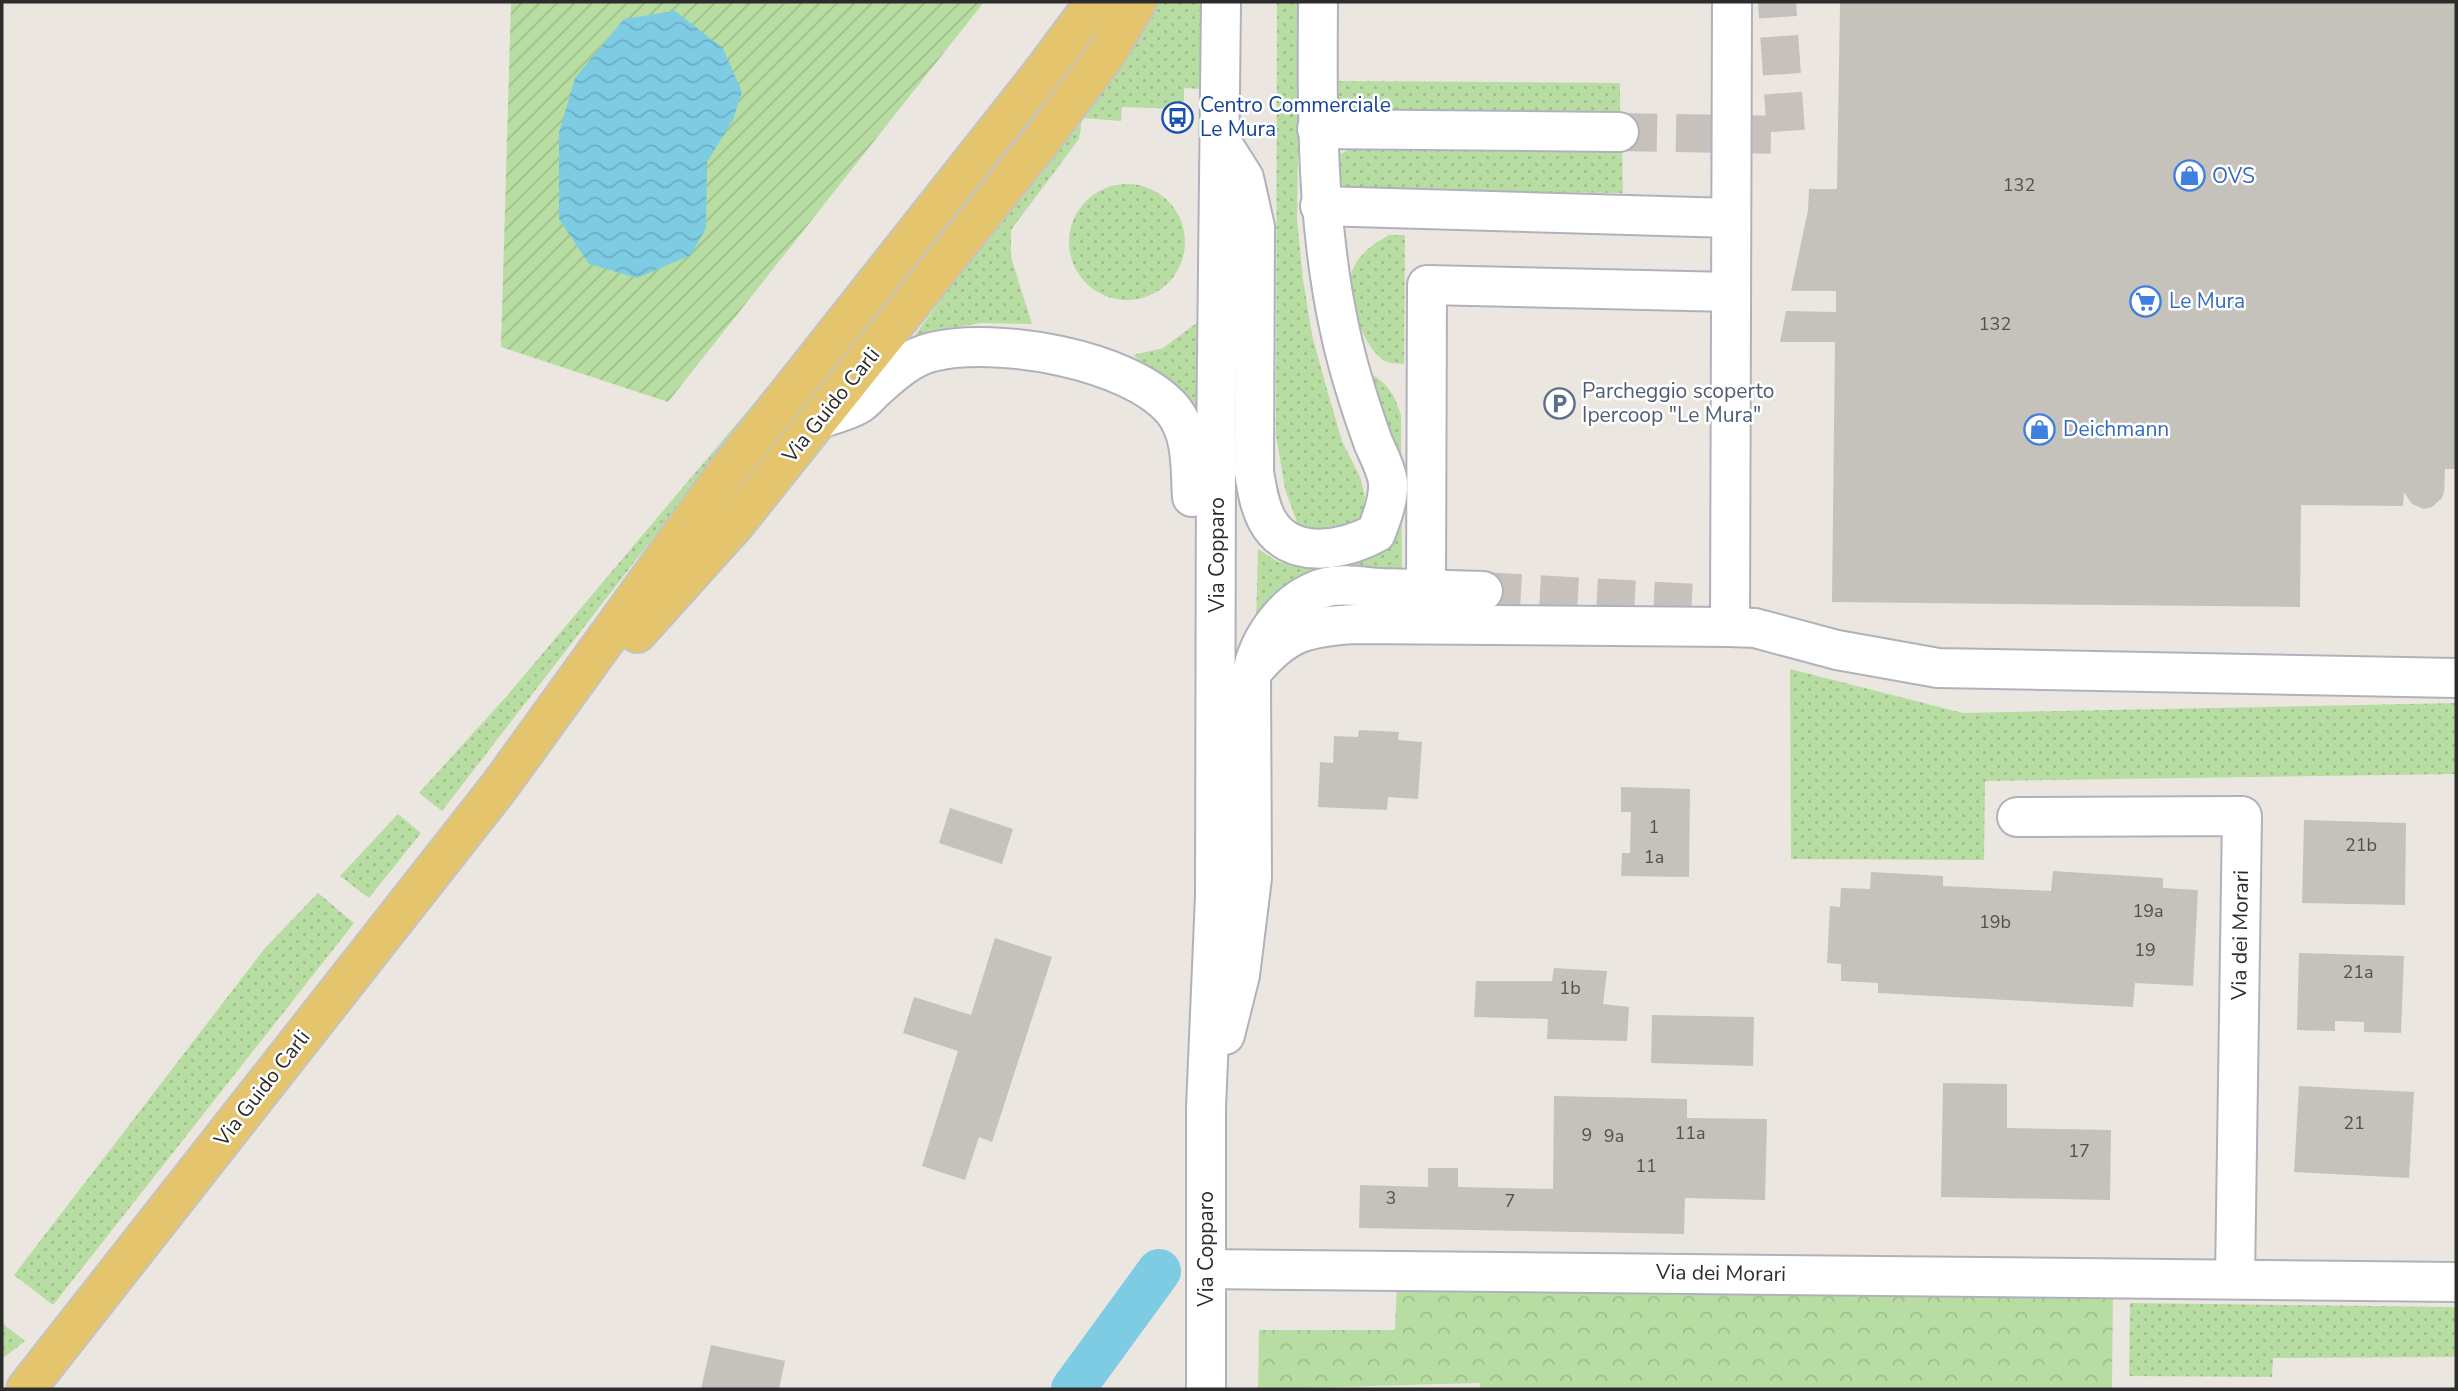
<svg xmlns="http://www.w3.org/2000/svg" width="2458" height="1391" font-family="'Nunito Sans',sans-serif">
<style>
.grass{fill:url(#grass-dots)}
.forest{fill:url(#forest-crowns)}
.garden{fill:url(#garden-furrows)}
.water{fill:url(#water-waves)}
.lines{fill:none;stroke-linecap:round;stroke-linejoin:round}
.canal{stroke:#7dcce3;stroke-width:44}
.building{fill:#c5c1bb}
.minor-tunnel{stroke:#c6c1bc;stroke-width:38;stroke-dasharray:38 19;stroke-linecap:butt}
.minor-casing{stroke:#b0b2bb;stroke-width:42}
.major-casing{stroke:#c4c4c4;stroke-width:42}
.minor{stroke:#fff;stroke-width:38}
.major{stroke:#e4c46d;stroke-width:38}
.labels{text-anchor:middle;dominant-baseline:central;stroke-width:5;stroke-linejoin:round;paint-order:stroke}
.number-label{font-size:18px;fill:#525150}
.transit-label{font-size:21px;fill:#164399;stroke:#fff;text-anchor:start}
.shop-label{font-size:21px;fill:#366cbe;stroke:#fff;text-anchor:start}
.service-label{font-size:21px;fill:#4e5e75;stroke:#fff;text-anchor:start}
.street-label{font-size:21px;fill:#2c2c2c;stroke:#fff}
</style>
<defs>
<pattern id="grass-dots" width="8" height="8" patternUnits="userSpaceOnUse" patternTransform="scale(1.75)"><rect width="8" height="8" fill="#b8dda2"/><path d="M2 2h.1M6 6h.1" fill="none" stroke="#9ebe8c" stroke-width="1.8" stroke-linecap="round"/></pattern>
<pattern id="forest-crowns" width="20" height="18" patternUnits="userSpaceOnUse" patternTransform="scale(1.75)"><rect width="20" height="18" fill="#b8dda2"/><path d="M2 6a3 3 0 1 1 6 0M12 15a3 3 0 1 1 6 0" fill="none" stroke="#9ebe8c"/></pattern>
<pattern id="garden-furrows" width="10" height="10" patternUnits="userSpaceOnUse" patternTransform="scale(1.75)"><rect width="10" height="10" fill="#b8dda2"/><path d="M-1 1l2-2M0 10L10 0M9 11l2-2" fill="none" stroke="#9ebe8c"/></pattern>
<pattern id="water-waves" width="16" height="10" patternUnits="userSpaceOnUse" patternTransform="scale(1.75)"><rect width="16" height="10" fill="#7dcce3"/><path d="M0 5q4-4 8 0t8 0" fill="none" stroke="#6cafc3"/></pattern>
</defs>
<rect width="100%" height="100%" fill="#ece6e0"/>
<!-- grass -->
<g class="grass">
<path d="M1154,2H1204L1201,89L1184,88V109L1122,107L1121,121L1082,118L1079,139L1011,230V257L1032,324L981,323L939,330L902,353L1085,102Z"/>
<path d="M1277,2H1300L1297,220L1303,279L1312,335L1326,386L1342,441L1360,477L1365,497L1362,517L1344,533L1299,528L1285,489L1276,435Z"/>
<path d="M1338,81L1620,83V117L1338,116Z"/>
<path d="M1353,148L1622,149L1623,193L1353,190L1338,183V155Z"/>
<circle cx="1127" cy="242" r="58"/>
<path d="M1389,235H1405L1404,364C1399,363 1391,364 1387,362C1365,353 1345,296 1351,274C1357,255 1373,244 1389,235Z"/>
<path d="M1202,319V439L1168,383L1133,355L1163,348Z"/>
<path d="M792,358L442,811L419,793L505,698Z"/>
<path d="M1366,370C1387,384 1394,391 1401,416L1402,568L1333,572L1256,624L1258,549L1278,562L1296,565L1337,563L1379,543Z"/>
<path d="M1790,669L1963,713L2456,703V774L1985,781L1984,860L1791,859Z"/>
<path d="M398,814L421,833L369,898L340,876Z"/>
<path d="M318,893L354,923L53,1305L14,1275L265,948Z"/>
<path d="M2130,1303L2456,1307V1357L2273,1358L2272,1377L2129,1376Z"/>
<path d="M2,1323L25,1341L2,1359Z"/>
</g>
<!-- forest -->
<path class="forest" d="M1397,1284L2113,1290L2112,1389H1480V1383L1258,1389L1259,1330H1395Z"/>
<!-- garden -->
<path class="garden" d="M511,2H984L668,402L501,347Z"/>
<!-- water -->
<path class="water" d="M675,11L723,48L742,92L733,120L707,162L706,228L691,255L637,278L589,264L559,219V133L575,78L624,19Z"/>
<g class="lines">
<!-- canal -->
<path class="canal" d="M1073,1389L1159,1271"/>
</g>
<!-- building -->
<g class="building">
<path d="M1840,2H2456V469H2445L2444,492L2442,498L2432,507L2424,509L2412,504L2404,492L2403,506L2301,505L2300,607L1832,602L1835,342H1780L1786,311L1836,312V291H1791L1808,210L1809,189H1837Z"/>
<path d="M1359,730L1399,732L1398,740L1422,742L1418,799L1388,797L1387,810L1318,807L1320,762L1333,763L1334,736L1358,737Z"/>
<path d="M1621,787L1690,789L1689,877L1621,876L1622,853H1630L1631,812H1621Z"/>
<path d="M950,808L1013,829L1002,864L939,843Z"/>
<path d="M2304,820L2406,823L2405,905L2302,903Z"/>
<path d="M2053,871L2163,878V888L2198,890L2193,986L2135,983L2133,1007L1878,993V983L1841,981V964L1827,963L1830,906L1840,907L1841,888L1870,889L1871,872L1943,876V886L2051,891Z"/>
<path d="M995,938L1052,957L992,1142L979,1137L965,1180L922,1166L958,1051L903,1033L914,997L971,1015Z"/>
<path d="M2299,953L2404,956L2401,1033L2364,1032V1022L2335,1021V1031L2297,1030Z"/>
<path d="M1554,968L1607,971L1603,1004L1629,1007L1627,1041L1547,1039L1548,1019L1474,1017L1476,981H1552Z"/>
<path d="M1652,1015L1754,1017L1753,1066L1651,1063Z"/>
<path d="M1943,1083L2007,1084V1128L2111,1130L2110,1200L1941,1197Z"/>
<path d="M2299,1086L2414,1092L2409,1178L2294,1172Z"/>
<path d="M1554,1096L1687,1099V1118L1767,1119L1765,1200L1685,1198L1684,1234L1359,1228L1360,1185L1428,1187V1168H1458V1187L1553,1189Z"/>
<path d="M711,1345L785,1361L779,1389H701Z"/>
</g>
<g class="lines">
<!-- minor-tunnel -->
<g class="minor-tunnel">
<path d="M1619,132L1786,135L1777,2"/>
<path d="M1483,591L1695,603"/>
</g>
<defs>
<g id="minor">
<path d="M1317,129L1619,132"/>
<path d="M1220,140L1244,178L1255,227L1254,472C1257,489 1259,505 1267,520C1289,561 1342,551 1376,533C1382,517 1389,499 1388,482C1386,468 1378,454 1373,442C1367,425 1361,408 1356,391C1316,265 1317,133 1318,2"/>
<path d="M1320,206L1731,218"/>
<path d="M819,419C831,415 847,411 859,404C864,401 870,394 874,390C891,375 910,357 932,352C995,336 1130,359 1173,410C1193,435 1190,467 1192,497"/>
<path d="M1426,590L1427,285L1731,292"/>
<path d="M1730,627L1732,2"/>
<path d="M1252,672C1285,632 1305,627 1355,624L1730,627L1755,628L1837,650L1938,668L2456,678"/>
<path d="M2017,817L2242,816L2235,1279"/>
<path d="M1225,1035L1240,975L1252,878L1251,677C1258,638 1287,597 1327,587C1344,583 1364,587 1381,588C1415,589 1449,590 1483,591"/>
<path d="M1206,1269L2456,1282"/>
<path d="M1206,1389V1108L1215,896L1216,448L1221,2"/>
</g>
<g id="major">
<path d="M637,633L736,523L1044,137L1108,51L1137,2"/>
<path d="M26,1389L499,787L726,473L1039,77L1095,2"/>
</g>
</defs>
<!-- minor casing -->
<use href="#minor" class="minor-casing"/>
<!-- major casing -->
<use href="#major" class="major-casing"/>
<!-- minor -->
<use href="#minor" class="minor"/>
<!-- major -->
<use href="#major" class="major"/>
</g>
<!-- icons -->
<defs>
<symbol id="bus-ring" viewBox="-11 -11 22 22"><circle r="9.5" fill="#fff" stroke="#1a4fb4" stroke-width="1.5"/><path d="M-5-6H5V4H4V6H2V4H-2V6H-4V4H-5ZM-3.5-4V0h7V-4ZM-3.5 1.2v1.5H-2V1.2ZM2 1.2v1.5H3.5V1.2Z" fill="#1a4fb4"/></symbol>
<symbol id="shop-ring" viewBox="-11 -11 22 22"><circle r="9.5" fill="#fff" stroke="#3f7fe0" stroke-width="1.5"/><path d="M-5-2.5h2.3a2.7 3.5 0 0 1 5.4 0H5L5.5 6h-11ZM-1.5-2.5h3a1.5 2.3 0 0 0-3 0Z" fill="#3f7fe0"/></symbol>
<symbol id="supermarket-ring" viewBox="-11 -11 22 22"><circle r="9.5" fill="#fff" stroke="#3f7fe0" stroke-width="1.5"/><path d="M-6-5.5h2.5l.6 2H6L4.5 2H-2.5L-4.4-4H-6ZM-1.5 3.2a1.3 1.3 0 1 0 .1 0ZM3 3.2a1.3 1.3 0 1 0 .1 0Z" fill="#3f7fe0"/></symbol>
<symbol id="parking-ring" viewBox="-11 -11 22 22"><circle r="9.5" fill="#fff" stroke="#5c6f8a" stroke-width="1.5"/><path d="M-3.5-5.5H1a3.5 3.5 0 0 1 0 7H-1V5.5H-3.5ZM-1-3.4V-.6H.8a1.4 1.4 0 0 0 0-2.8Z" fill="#5c6f8a"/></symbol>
</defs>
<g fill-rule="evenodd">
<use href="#bus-ring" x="1160" y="100" width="35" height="35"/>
<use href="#shop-ring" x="2172" y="158" width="35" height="35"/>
<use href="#supermarket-ring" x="2128" y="284" width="35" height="35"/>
<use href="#parking-ring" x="1542" y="386" width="35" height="35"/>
<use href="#shop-ring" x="2022" y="412" width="35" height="35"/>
</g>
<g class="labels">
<!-- number labels -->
<g class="number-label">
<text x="2019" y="185">132</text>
<text x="1995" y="324">132</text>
<text x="1654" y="827">1</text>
<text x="2361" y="845">21b</text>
<text x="1654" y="857">1a</text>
<text x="2148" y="911">19a</text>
<text x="1995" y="922">19b</text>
<text x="2145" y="950">19</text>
<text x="2358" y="972">21a</text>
<text x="1570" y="988">1b</text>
<text x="2354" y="1123">21</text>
<text x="1690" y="1133">11a</text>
<text x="1587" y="1135">9</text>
<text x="1614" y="1136">9a</text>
<text x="2079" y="1151">17</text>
<text x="1646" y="1166">11</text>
<text x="1391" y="1198">3</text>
<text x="1510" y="1201">7</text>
</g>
<!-- transit labels -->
<g class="transit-label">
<text x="1200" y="105">Centro Commerciale<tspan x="1200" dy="24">Le Mura</tspan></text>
</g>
<!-- shop labels -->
<g class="shop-label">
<text x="2212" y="176">OVS</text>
<text x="2169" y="301">Le Mura</text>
<text x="2063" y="429">Deichmann</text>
</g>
<!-- service labels -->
<g class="service-label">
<text x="1582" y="391">Parcheggio scoperto<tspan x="1582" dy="24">Ipercoop "Le Mura"</tspan></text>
</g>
<!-- street labels -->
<g class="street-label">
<text transform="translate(831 405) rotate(-51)">Via Guido Carli</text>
<text transform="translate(1217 555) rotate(-90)">Via Copparo</text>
<text transform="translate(2240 935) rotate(-89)">Via dei Morari</text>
<text transform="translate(262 1088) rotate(-52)">Via Guido Carli</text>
<text transform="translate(1206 1249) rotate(-90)">Via Copparo</text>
<text transform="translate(1721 1273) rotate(1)">Via dei Morari</text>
</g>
</g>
<!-- border -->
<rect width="2458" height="1391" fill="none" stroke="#2c2c2c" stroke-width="7"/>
</svg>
